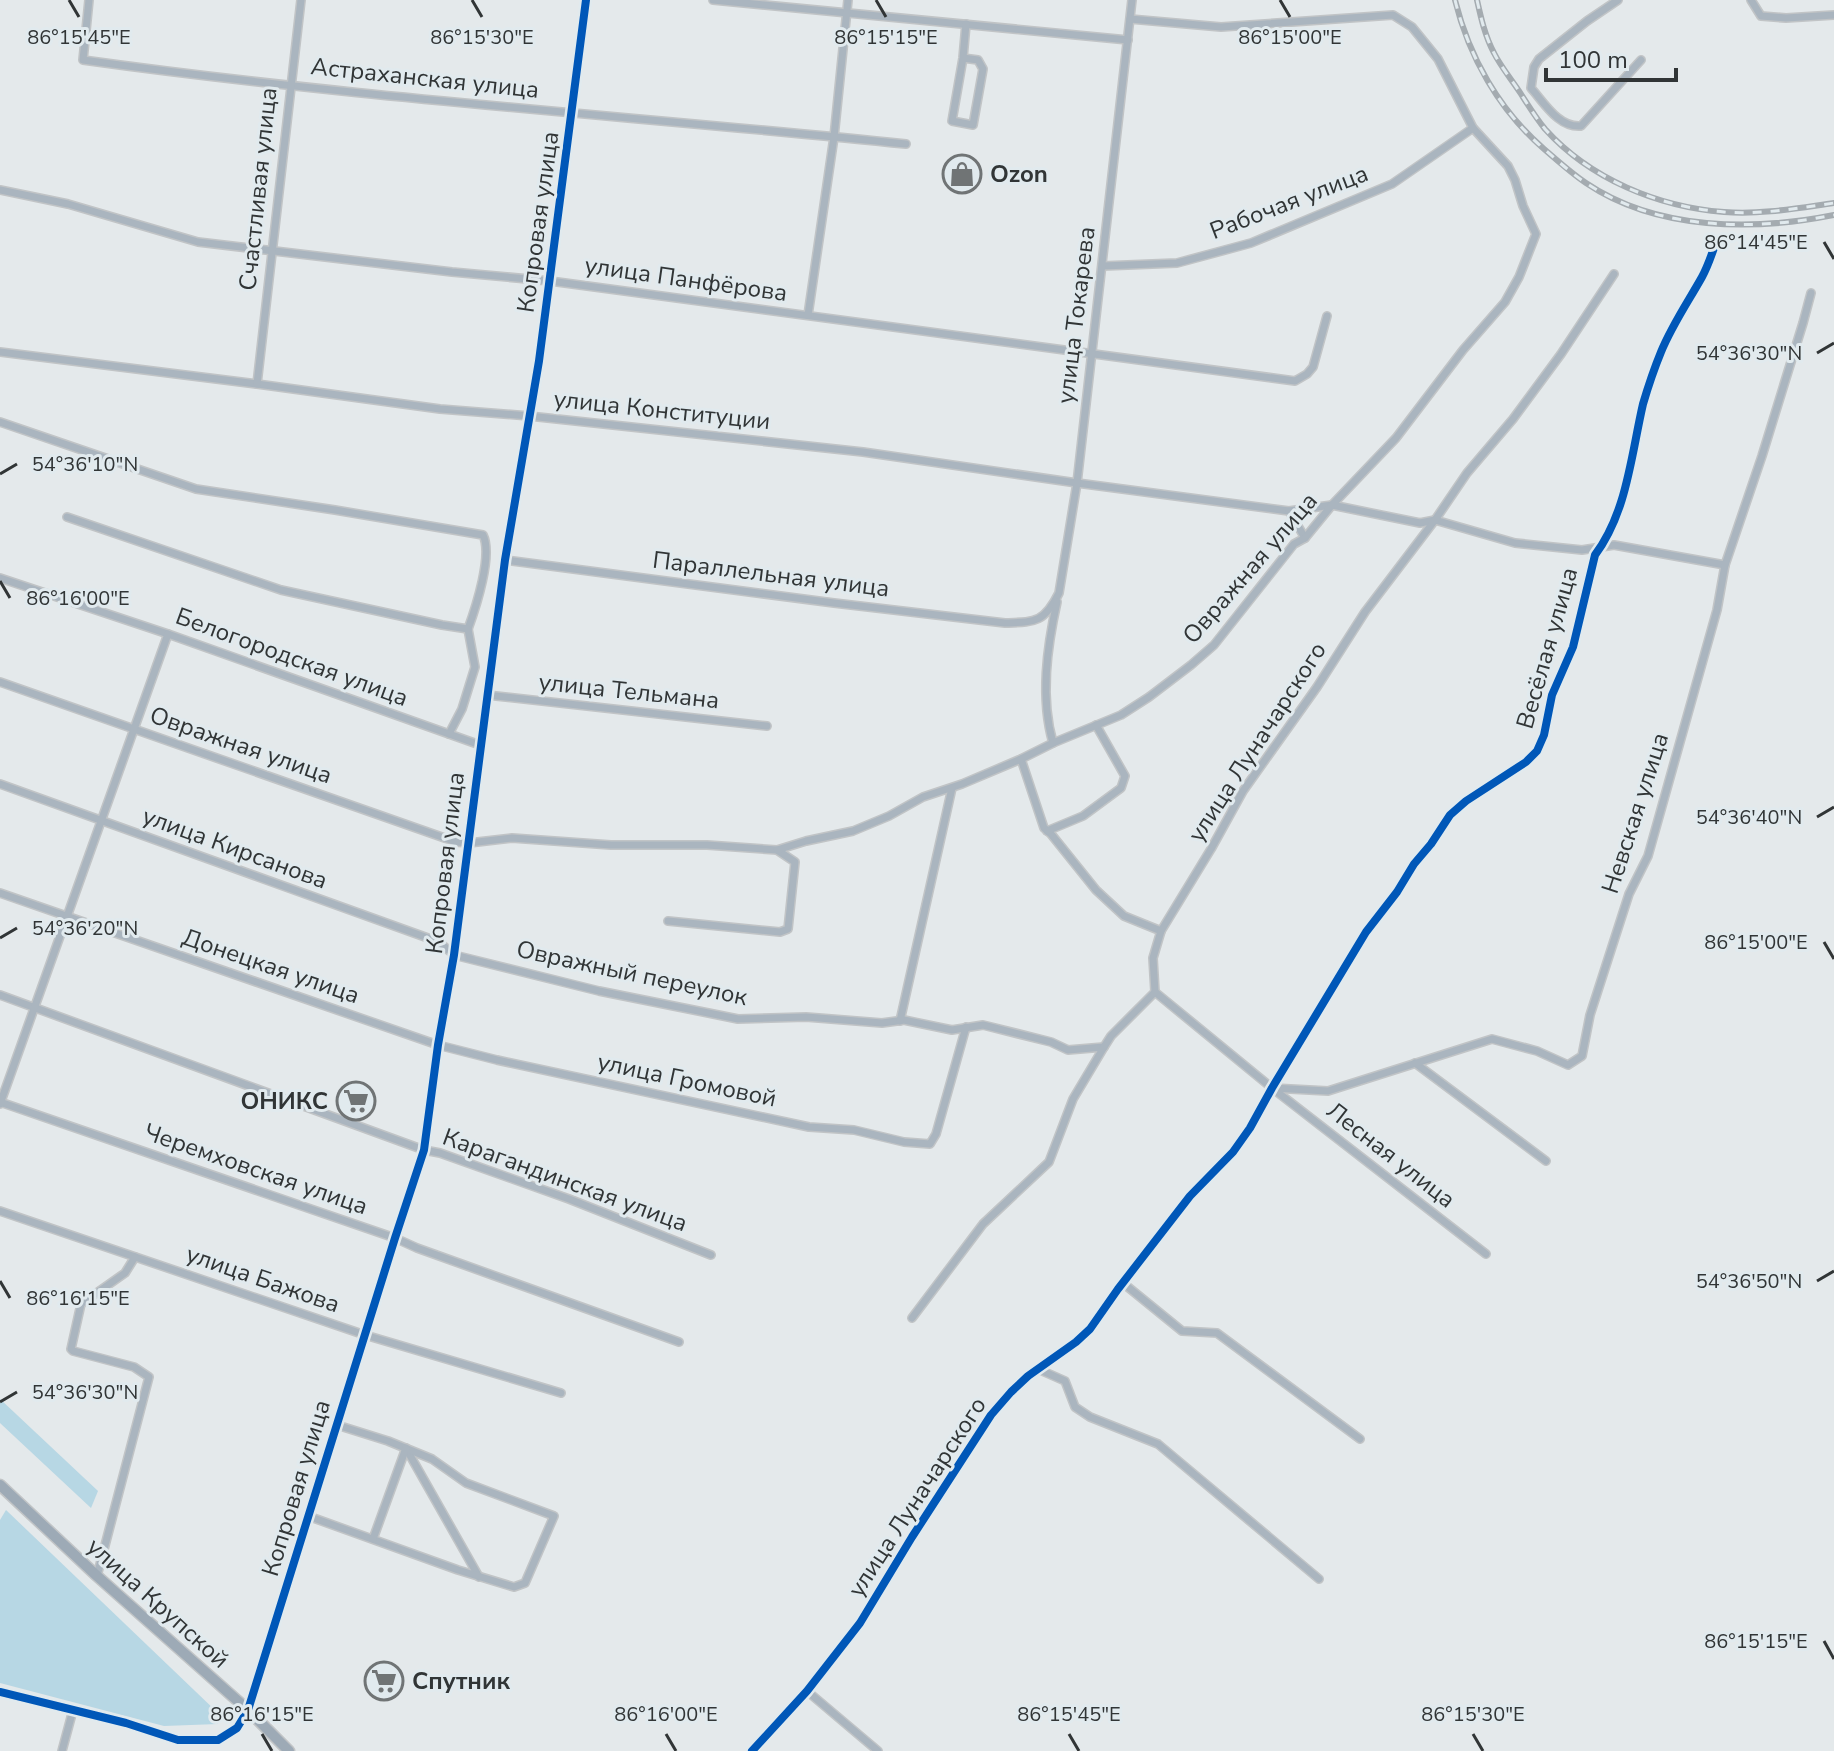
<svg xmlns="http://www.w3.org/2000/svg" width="1834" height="1751" font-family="'Nunito Sans',sans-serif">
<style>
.green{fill:#b7d7e4}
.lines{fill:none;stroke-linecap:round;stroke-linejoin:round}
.street-casing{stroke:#c1c4c6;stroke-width:10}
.secondary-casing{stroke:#c1c4c6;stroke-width:13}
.street{stroke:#aab5bf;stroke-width:7}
.secondary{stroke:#9daab6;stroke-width:10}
.rail-casing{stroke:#a4abb0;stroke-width:6}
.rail{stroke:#e1eaee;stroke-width:3;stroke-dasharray:9;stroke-linecap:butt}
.cycleway-casing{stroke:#e1eaee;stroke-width:13}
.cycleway{stroke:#0057b8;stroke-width:8}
.ticks{fill:none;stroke:#313536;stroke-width:3}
.labels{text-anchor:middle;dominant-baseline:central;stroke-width:6;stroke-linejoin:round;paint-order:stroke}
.street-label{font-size:24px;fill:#313536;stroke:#e1eaee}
.poi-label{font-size:24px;font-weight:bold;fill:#313536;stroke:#e1eaee;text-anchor:start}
.ticks-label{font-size:20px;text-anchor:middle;fill:#313536;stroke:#e1eaee;stroke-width:6;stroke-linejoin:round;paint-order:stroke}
</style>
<rect width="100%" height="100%" fill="#e4e9eb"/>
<!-- green -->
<g class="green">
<path d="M0,1399L98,1491L91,1508L0,1423Z"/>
<path d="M6,1510L218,1713V1724L164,1726L0,1683V1520Z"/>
</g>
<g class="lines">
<defs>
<g id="street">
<path d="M89,0L83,60C356,98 632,116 906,144"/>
<path d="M713,0L1128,40"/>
<path d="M1618,0L1587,21L1539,59L1534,67L1531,88C1545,104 1559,128 1581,126L1641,60"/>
<path d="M1751,0L1761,16L1786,18L1834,15"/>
<path d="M963,58L978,60L983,69L973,125L952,121L963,58L966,24"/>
<path d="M0,190L68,204L198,242L452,272L550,281L1295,381L1307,374L1313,367L1327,316"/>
<path d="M1103,266L1177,263L1251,243L1392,184L1473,128"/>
<path d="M808,315L834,137L848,0"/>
<path d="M0,352L257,384L440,409L529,416L863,452L1077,483L1289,511L1305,538"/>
<path d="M257,384L301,0"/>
<path d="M0,422L196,489L335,510L483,535C493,555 476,607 468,629"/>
<path d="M1289,511L1332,505L1420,523L1435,520L1515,543L1582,550L1614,545L1725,565"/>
<path d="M67,517L281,590L442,625L468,629L475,667L462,709L449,734"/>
<path d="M505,560L834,603L1005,623C1035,622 1044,623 1059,593L1077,483L1132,0"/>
<path d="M0,578L168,634L480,745"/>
<path d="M0,682L456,842L469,843L512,838L611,845H707L777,850L795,862L788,929L780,932L668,921"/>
<path d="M487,695L767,726"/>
<path d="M1053,743C1040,698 1047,647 1057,602"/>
<path d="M1021,759L1044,828L1051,834L1096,890L1124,916L1161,931"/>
<path d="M0,784L439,942L454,955L599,991L738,1019L806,1017L882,1023L904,1020L952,1030L983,1025L1051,1042L1068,1050L1104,1047"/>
<path d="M1047,831L1083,816L1121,788L1125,776L1096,725"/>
<path d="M777,850L806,841L853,831L889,816L923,797L962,784L1021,759L1053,743L1121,715L1149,697L1191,665L1214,645L1294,544L1305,538L1332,505L1396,438L1463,350L1505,302L1519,277L1536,234L1523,206L1515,180L1508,166L1473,128L1438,59L1412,27L1393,15L1221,27L1130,19"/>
<path d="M0,893L438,1045L497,1060L809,1127L854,1130L904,1142L930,1144L936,1134L966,1027"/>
<path d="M1155,992L1272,1088L1486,1254"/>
<path d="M0,995L424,1150L440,1153L569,1199L711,1255"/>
<path d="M900,1021L952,788"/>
<path d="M1415,1063L1546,1161"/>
<path d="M1272,1088L1328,1091L1492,1039L1537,1051L1568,1065L1582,1056L1590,1015L1629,894L1648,856L1701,667L1717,610L1725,565L1762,456L1803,323L1811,293"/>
<path d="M0,1102L395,1238L417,1248L679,1342"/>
<path d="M0,1104L168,634"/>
<path d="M0,1211L365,1335L561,1393"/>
<path d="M1123,1283L1182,1331L1217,1333L1360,1439"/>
<path d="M912,1318L983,1224L1049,1162L1073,1099L1104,1047L1111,1036L1155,992L1153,958L1161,931L1211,849L1243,791L1317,687L1365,612L1435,520L1467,473L1513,419L1561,354L1614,274"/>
<path d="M1038,1369L1065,1381L1075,1407L1090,1417L1158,1444L1319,1579"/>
<path d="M407,1450L479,1577"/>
<path d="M308,1516L458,1570L514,1587L525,1583L554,1516L466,1483L432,1459L388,1441L337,1425"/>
<path d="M373,1539L406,1448"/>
<path d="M97,1576L149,1377L134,1367L73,1351L71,1349L81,1304L125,1273L135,1257"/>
<path d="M807,1691L878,1751"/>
<path d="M0,1692L126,1723L178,1740H218L237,1728L248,1710L395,1238L424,1150L438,1045L454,955L505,560L539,361L586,0"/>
<path d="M62,1751L73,1710"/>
<path d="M752,1751L807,1691L860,1623L912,1537L991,1415L1011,1392L1028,1376L1076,1342L1090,1329L1118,1289L1190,1196L1233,1152L1250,1128L1272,1088L1366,932L1397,892L1414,864L1431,844L1450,815L1466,801L1526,762L1537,751L1544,735L1552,695L1573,647L1595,555C1627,512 1631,456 1643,404C1648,387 1654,369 1661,352C1672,325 1688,302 1702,277C1708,266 1712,254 1716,242"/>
</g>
<path id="secondary" d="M0,1485L97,1576L248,1710L289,1751"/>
</defs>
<!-- street casing -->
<use href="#street" class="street-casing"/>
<!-- secondary casing -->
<use href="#secondary" class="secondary-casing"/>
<!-- street -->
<use href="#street" class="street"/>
<!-- secondary -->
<use href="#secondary" class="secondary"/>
<defs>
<g id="rail">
<path d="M1455,0C1469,57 1499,110 1544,149C1558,161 1571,173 1586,183C1657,231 1754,231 1834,215"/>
<path d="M1477,0C1481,18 1485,36 1494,53C1501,67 1512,80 1521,94C1528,105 1536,118 1545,129C1590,179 1658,207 1724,212C1761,215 1798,208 1834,203"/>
</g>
</defs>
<!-- rail casing -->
<use href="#rail" class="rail-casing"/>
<!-- rail -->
<use href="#rail" class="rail"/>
<defs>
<g id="cycleway">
<path d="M0,1692L126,1723L178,1740H218L237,1728L248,1710L395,1238L424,1150L438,1045L454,955L505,560L539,361L586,0"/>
<path d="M752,1751L807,1691L860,1623L912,1537L991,1415L1011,1392L1028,1376L1076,1342L1090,1329L1118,1289L1190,1196L1233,1152L1250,1128L1272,1088L1366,932L1397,892L1414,864L1431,844L1450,815L1466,801L1526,762L1537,751L1544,735L1552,695L1573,647L1595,555C1627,512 1631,456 1643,404C1648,387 1654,369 1661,352C1672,325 1688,302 1702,277C1708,266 1712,254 1716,242"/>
</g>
</defs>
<!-- cycleway casing -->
<use href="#cycleway" class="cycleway-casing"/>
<!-- cycleway -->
<use href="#cycleway" class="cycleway"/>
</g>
<!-- ticks -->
<path class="ticks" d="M69,0L79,17M472,0L482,17M876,0L886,17M1280,0L1290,17M1824,242L1834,259M1817,353L1834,343M0,474L17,464M0,581L10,598M1817,817L1834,807M0,938L17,928M1824,942L1834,959M0,1281L10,1298M1817,1281L1834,1271M0,1402L17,1392M1824,1641L1834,1659M262,1734L272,1751M666,1734L676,1751M1069,1734L1079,1751M1473,1734L1483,1751"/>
<!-- icons -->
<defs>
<symbol id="shop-ring" viewBox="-11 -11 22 22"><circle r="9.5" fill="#e1eaee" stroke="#707475" stroke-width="1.5"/><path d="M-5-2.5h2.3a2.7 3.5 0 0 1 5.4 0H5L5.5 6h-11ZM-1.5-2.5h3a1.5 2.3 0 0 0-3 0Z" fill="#707475"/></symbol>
<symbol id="supermarket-ring" viewBox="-11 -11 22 22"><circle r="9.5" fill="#e1eaee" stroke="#707475" stroke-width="1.5"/><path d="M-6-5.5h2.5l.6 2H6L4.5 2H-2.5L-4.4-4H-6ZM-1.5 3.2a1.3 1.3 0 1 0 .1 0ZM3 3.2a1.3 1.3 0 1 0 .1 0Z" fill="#707475"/></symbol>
</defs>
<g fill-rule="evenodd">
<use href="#shop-ring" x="940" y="152" width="44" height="44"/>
<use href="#supermarket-ring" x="334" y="1079" width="44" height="44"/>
<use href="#supermarket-ring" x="362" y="1659" width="44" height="44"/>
</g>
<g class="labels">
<!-- street labels -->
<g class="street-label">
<text transform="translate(425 78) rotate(6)">Астраханская улица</text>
<text transform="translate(258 189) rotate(-84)">Счастливая улица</text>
<text transform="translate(1289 202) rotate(-21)">Рабочая улица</text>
<text transform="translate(538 222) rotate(-82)">Копровая улица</text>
<text transform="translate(686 279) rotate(8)">улица Панфёрова</text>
<text transform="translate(1076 315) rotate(-83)">улица Токарева</text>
<text transform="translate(662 410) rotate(6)">улица Конституции</text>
<text transform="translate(1250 568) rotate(-49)">Овражная улица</text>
<text transform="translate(771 574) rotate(7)">Параллельная улица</text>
<text transform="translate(1547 648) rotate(-74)">Весёлая улица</text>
<text transform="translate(292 657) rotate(20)">Белогородская улица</text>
<text transform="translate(629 691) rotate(6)">улица Тельмана</text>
<text transform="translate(1257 742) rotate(-57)">улица Луначарского</text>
<text transform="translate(241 745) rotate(19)">Овражная улица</text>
<text transform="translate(1635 813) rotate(-72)">Невская улица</text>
<text transform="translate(235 848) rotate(20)">улица Кирсанова</text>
<text transform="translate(445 863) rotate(-83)">Копровая улица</text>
<text transform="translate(271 966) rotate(19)">Донецкая улица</text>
<text transform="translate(632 973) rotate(12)">Овражный переулок</text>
<text transform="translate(687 1080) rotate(12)">улица Громовой</text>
<text transform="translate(1391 1155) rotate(38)">Лесная улица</text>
<text transform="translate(256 1169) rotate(19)">Черемховская улица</text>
<text transform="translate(565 1180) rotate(20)">Карагандинская улица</text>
<text transform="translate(263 1279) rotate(19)">улица Бажова</text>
<text transform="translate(296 1488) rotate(-73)">Копровая улица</text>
<text transform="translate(917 1497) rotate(-57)">улица Луначарского</text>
<text transform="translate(158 1603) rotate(42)">улица Крупской</text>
</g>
<!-- poi labels -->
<g class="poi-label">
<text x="990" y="174">Ozon</text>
<text x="328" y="1101" text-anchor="end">ОНИКС</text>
<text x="412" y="1681">Спутник</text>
</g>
</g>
<g class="ticks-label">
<text x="79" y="44">86°15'45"E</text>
<text x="482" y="44">86°15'30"E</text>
<text x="886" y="44">86°15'15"E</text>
<text x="1290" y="44">86°15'00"E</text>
<text x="1756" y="249">86°14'45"E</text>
<text x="1749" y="360">54°36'30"N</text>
<text x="85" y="471">54°36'10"N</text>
<text x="78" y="605">86°16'00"E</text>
<text x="1749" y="824">54°36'40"N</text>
<text x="85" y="935">54°36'20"N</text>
<text x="1756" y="949">86°15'00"E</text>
<text x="1749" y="1288">54°36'50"N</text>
<text x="78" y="1305">86°16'15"E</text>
<text x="85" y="1399">54°36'30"N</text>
<text x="1756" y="1648">86°15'15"E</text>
<text x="262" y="1721">86°16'15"E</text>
<text x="666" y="1721">86°16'00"E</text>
<text x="1069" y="1721">86°15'45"E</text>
<text x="1473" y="1721">86°15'30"E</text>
</g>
<!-- scale -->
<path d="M1546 68v12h130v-12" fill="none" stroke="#313536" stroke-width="4"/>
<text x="1558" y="68" font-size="24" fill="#313536" stroke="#e1eaee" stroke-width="6" paint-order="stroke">100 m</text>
</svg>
